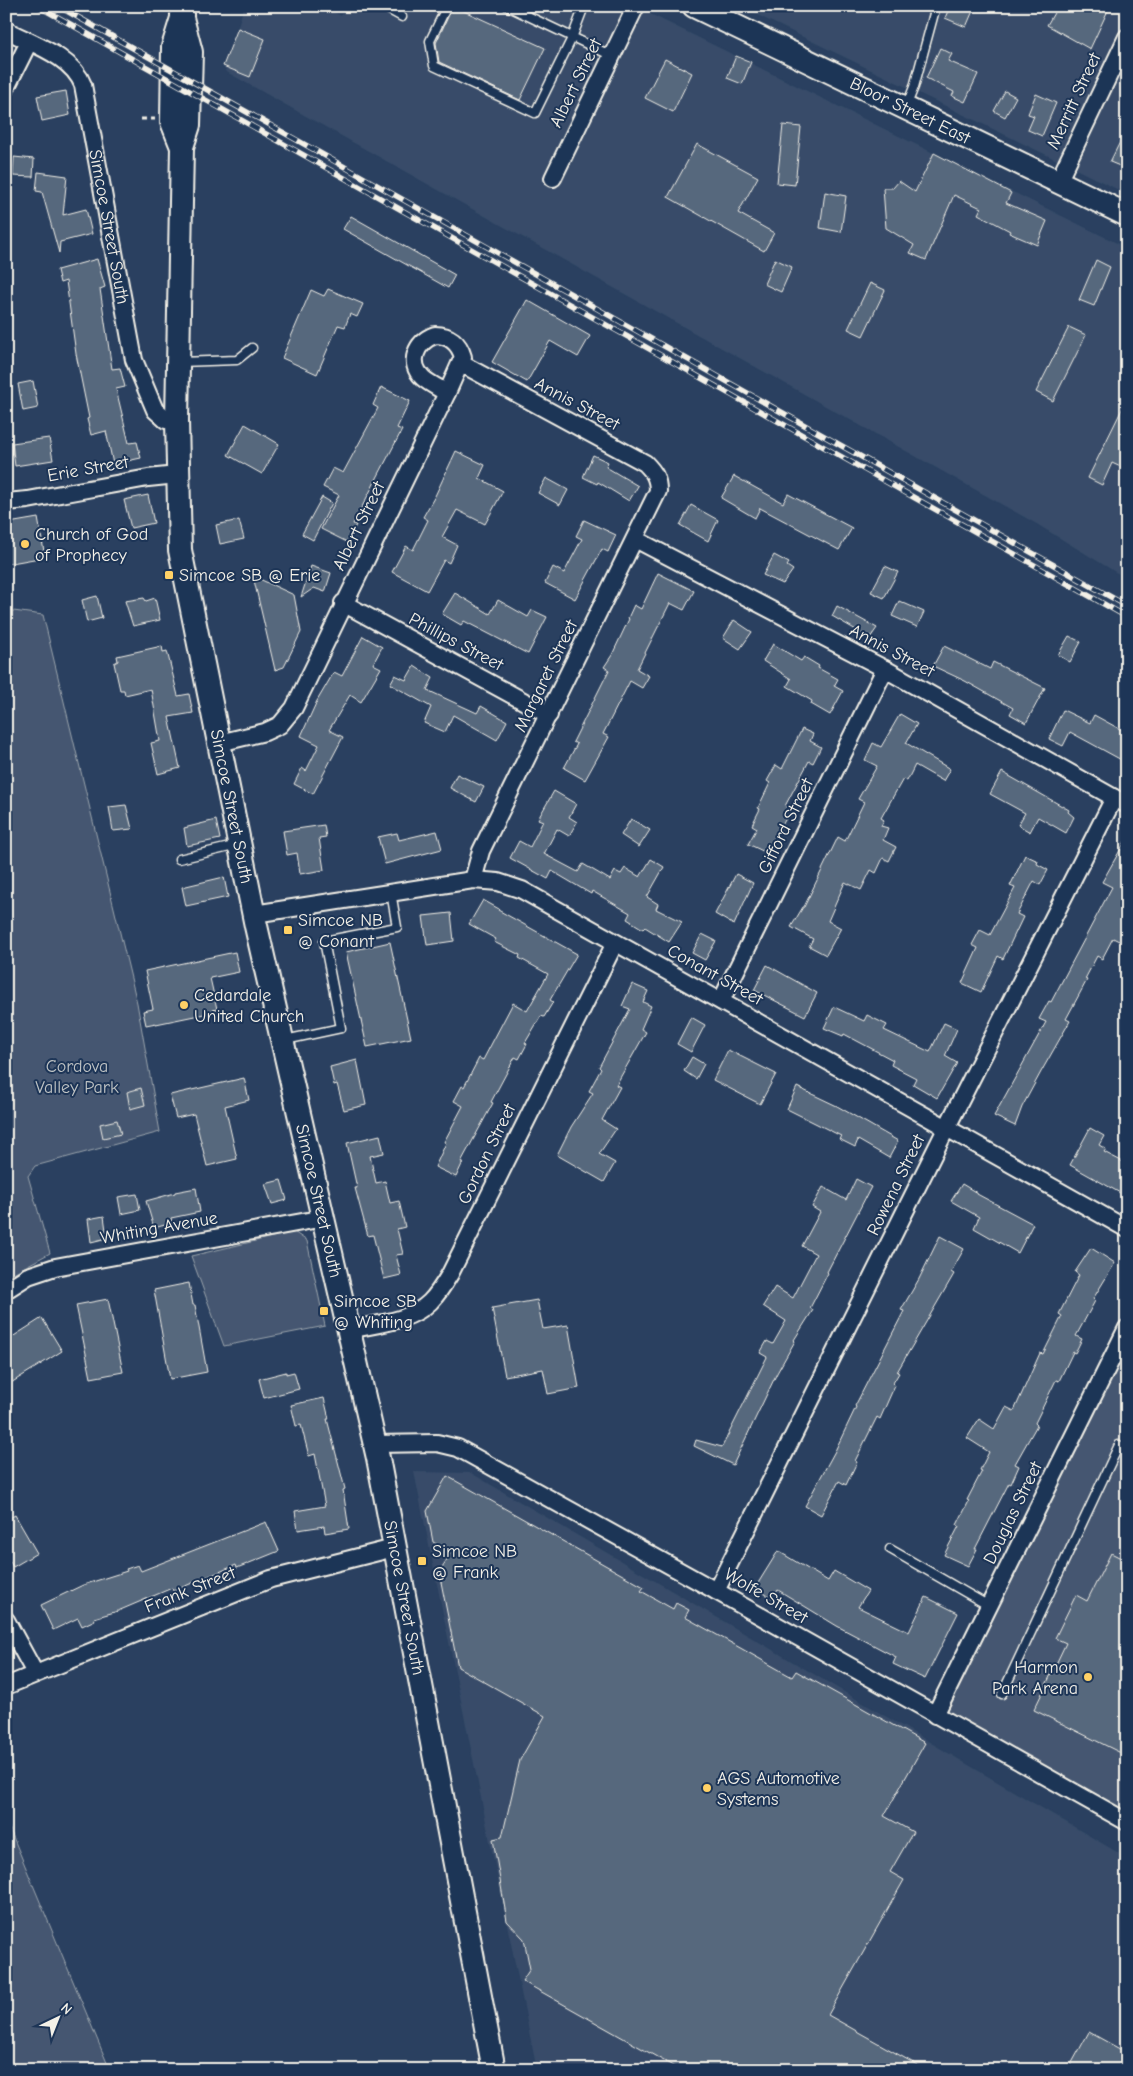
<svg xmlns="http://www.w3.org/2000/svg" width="1133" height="2076" font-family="'Comic Neue',sans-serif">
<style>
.built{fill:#374c69}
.green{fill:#445771;stroke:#9ca4ac}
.building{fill:#56677d;stroke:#f4f1e8}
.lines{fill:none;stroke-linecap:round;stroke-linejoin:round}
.service-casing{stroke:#f4f1e8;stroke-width:11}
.minor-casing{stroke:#f4f1e8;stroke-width:20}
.secondary-casing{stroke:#f4f1e8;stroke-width:26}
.path{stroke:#f4f1e8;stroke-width:3;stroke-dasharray:5 4;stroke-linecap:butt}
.service{stroke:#1d3557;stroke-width:8}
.minor{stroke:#1d3557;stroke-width:16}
.secondary{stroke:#1d3557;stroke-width:22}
.rail-casing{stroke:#f4f1e8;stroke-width:5.5}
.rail{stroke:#1d3557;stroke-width:4;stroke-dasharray:11;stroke-linecap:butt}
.poi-dot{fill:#ffd166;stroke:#1d3557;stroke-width:2}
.labels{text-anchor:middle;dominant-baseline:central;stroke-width:4;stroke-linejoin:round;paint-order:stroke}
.street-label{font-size:18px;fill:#f4f1e8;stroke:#1d3557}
.poi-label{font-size:18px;fill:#f4f1e8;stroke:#1d3557;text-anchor:start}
.park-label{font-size:18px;fill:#bfc3c4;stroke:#1d3557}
</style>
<rect width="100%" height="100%" fill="#2a4060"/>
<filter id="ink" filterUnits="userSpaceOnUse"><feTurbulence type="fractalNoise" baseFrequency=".02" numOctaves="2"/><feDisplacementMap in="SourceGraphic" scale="10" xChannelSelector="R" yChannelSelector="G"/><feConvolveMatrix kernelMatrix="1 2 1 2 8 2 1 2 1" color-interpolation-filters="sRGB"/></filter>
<g filter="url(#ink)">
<!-- built -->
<g class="built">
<path d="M244,6H323L341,16L347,6H634L1127,248V579L1035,523L225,71Z"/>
<path d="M739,6H1127V194Z"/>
<path d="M414,1472L471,1473L1127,1858V2070H537Z"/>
</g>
<!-- green -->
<g class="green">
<path d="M6,610L43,615L137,1003L160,1132L35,1166L28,1176L50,1253L6,1277Z"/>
<path d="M294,1232L307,1241L325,1326L224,1346L191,1256Z"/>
<path d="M1127,1342V1814L943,1711Z"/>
<path d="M6,1820L110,2070H6Z"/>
</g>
<!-- building -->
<g class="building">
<path d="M453,6L545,48L520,100L439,62L436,43Z"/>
<path d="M950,6H975L966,27L945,18Z"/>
<path d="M1058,6H1110L1090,49L1047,25Z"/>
<path d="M238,28L265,39L250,77L223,66Z"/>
<path d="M940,48L952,54L948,61L978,74L965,102L952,96L954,92L926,78Z"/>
<path d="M736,56L751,62L742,84L727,78Z"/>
<path d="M665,59L692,73L673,112L645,98Z"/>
<path d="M66,91L70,115L42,121L37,96Z"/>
<path d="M1005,91L1016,97L1005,117L994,111Z"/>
<path d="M1036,94L1056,103L1042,136L1028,130L1034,116L1028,114Z"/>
<path d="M783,125L801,127L795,185L777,183Z"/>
<path d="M1127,128V169L1110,162Z"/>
<path d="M697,144L758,177L738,213L774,233L764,251L668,197Z"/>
<path d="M934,153L1011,193L1006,203L1047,221L1037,245L1009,233L1010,231L978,214L981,208L954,195L926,260L910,253L914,245L886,228L883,188H893L899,181L915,192Z"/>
<path d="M14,157L34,159L33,177L13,176Z"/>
<path d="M38,172L67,176L63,215L86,209L92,234L60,242L59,253L42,192L36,191Z"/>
<path d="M825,192L846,196L841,232L820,228Z"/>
<path d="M351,216L455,275L448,288L343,229Z"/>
<path d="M97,259L105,287L100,289L112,369L120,368L125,387L116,389L129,443L137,442L141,458L113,464L106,431L91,435L87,419L89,418L76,354L66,281L60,283L57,270Z"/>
<path d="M775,259L792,267L781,292L764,284Z"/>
<path d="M1096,260L1110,267L1094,306L1079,300Z"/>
<path d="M870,283L885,290L863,336L848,329Z"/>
<path d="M328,289L363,304L357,317L350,314L345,327L338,325L317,374L282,358L311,290L324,296Z"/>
<path d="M527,300L590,336L578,357L550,341L527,382L492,362Z"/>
<path d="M1069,327L1086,335L1053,401L1036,392Z"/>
<path d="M33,381L38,408L23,411L18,384Z"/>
<path d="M381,387L410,401L397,428L402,430L353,524L356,525L347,542L321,529L339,495L323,487L333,468L343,473L378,408L373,405Z"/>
<path d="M1127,399V470L1112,463L1102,485L1088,478Z"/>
<path d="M245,424L279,444L262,474L228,455Z"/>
<path d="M49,438L53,460L15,466L12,443Z"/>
<path d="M456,451L485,465L479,478L503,491L485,524L457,510L442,537L457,545L449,563L444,560L427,591L392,572L406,546L413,550L428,520L423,517L435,496Z"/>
<path d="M593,455L608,462L606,467L638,486L629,501L598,482L597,484L583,477Z"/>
<path d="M734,476L783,503L788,494L852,528L839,550L760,508L755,518L721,498Z"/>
<path d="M546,478L568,490L560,505L538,493Z"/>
<path d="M148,495L154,523L131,528L124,500Z"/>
<path d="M322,497L332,503L313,540L302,534Z"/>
<path d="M691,505L718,520L708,541L680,525Z"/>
<path d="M38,518L45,557L6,564V532L10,531L9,523Z"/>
<path d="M239,520L244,539L220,544L216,525Z"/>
<path d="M584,520L616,535L608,552L602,549L575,599L545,583L553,567L564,573L582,539L576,536Z"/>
<path d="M774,555L789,563L787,566L793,570L783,584L763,575Z"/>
<path d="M311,566L331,573L325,592L314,588L301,597Z"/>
<path d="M885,566L898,572L884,598L871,592Z"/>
<path d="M658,573L694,591L684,610L670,603L637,669L649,676L642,688L630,681L603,734L609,737L585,780L564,768L577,744L573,742L609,670L604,667L612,655L629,619L628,618L634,605L641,609Z"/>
<path d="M253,576L294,595L301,632L284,667L275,670Z"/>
<path d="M455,593L490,614L498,600L528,617L532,610L547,617L528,654L464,621L461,625L442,614Z"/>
<path d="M97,596L102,618L87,622L82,600Z"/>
<path d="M144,598L146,601L155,598L160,620L133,626L125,601Z"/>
<path d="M899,601L924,612L917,627L892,616Z"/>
<path d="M837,606L877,628L870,638L832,616Z"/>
<path d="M734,620L752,632L740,649L723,638Z"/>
<path d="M363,636L382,647L373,664L381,668L361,702L350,695L329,730L343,737L313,794L294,784L302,768L306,771L319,745L301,736L317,701L334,672L342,676Z"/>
<path d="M1069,636L1081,642L1070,662L1058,655Z"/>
<path d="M773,644L801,661L804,657L819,666L818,668L838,679L834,686L843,691L830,715L811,704L812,701L787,686L791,679L763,661Z"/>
<path d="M162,646L163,652L167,651L178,696L189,694L193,713L169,717L180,768L158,774L151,743L160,741L151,689L125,695L124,690H120L114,663L118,661L117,656Z"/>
<path d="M944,646L990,669L993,662L1045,688L1026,723L1010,714L1013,708L965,681L933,666Z"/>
<path d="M414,666L433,678L427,690L477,713L481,706L507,721L497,740L453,715L445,732L424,723L431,707L390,684L395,675L406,680Z"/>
<path d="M1063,710L1090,723L1094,715L1127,733V763L1070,732L1063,746L1049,739Z"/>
<path d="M900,714L917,724L906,743L950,769L943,781L915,765L907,781L903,779L881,818L884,820L881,826L888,828L883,840L896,847L889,861L883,858L876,873L871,870L861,890L845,882L828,921L841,928L826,955L809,946L813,939L791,927L803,907H804L838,837L845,841L864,802L858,799L877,766L865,760L873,743L881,747Z"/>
<path d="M802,729L813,734L810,741L821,747L813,763L809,761L785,806L791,809L767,853L748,844L757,828L752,825L760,809L758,808L770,783L767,781L776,765L782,769Z"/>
<path d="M1002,772L1069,810L1068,812L1074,817L1066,833L1038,817L1030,832L1018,825L1025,813L990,794Z"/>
<path d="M457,774L484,787L476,802L450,788Z"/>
<path d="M554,791L576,804L569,817L577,822L569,836L557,829L544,854L578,872L583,864L610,880L615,871L621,874L625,868L640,877L651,859L664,867L647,897L658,904L656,909L682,922L669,942L645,927L643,929L627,919L630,913L592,891L591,894L552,871L548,879L510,858L519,841L530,847L543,821L538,819Z"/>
<path d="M126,805L132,829L113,831L109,807Z"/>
<path d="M631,819L650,830L639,847L621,835Z"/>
<path d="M216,820L220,839L187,846L184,828Z"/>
<path d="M324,825L326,837L319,838L324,870L300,874L297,853L287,855L283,831Z"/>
<path d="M437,831L442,849L385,864L378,837L397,833L399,840Z"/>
<path d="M1127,838V945L1113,938L1102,959L1097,956L1085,979L1087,980L1066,1019L1070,1021L1041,1072L1022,1107L1015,1126L994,1116L1046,1022L1039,1019L1049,1001L1051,1002L1112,887L1102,882Z"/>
<path d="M1025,855L1038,861L1037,864L1048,870L1040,885L1034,881L1017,914L1023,917L1003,959L998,956L981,992L962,983L978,948L972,945L980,930L990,935L1015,888L1010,886Z"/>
<path d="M736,874L753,883L734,925L715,914Z"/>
<path d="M224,877L228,897L186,906L182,887Z"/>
<path d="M483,900L499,909L498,910L577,954L550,1000L553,1002L544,1017L541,1016L525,1043L527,1044L519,1059L515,1057L491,1102L493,1103L461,1162H463L456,1177L435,1167L446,1143L444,1142L463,1106L454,1101L462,1086L464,1087L479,1058L483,1060L513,1003L527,1011L548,974L519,958L520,955L494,942L496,939L469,924Z"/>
<path d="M451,913L454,941L427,945L423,916Z"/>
<path d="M702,934L716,941L705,960L692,953Z"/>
<path d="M390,942L411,1038L367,1047L346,952Z"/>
<path d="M235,952L239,972L210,978L217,1009L209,1011V1013L156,1024V1023L146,1025L143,1011L153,1009L145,971Z"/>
<path d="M767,965L817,993L805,1016L754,990Z"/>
<path d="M632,984L648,991L643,1002L651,1006L641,1029L646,1032L616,1085L620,1087L602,1120L616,1129L599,1154L615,1163L604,1182L557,1155L571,1127L593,1093L589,1091L601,1069L599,1067L630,1009L622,1006Z"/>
<path d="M834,1007L864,1021L867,1015L887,1025L884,1030L930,1052L944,1023L957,1029L945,1056L957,1063L937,1098L913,1084L916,1078L891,1065L893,1060L844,1034L843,1036L824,1028Z"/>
<path d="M691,1017L705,1025L691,1052L677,1044Z"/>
<path d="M728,1050L776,1074L760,1104L713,1080Z"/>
<path d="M692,1057L704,1064L696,1079L684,1071Z"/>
<path d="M357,1060L366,1105L344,1110L337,1084L334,1085L330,1067Z"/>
<path d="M244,1078L249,1100L225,1106L237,1159L207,1166L194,1114L176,1118L170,1095Z"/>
<path d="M797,1087L837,1106L898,1141L889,1158L858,1140L855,1147L839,1139L841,1136L787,1109Z"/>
<path d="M141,1088L145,1105L130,1109L127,1092Z"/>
<path d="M117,1120L121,1134L103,1138L100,1124Z"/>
<path d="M1090,1128L1104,1136L1099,1145L1106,1149L1104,1152L1127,1164V1186L1122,1194L1070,1165Z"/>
<path d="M380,1135L384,1153L370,1156L376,1183L385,1181L390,1203L399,1201L405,1227L397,1229L403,1254L396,1255L401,1275L384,1279L373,1235L368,1236L355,1188H357L347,1143Z"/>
<path d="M856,1179L871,1187L827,1272L828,1273L810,1308L813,1310L794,1340L795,1341L777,1373L733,1465L694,1446L696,1440L722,1447L767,1357L760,1353L767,1341L773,1344L786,1321L763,1306L775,1287L793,1298L816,1254L802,1246L820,1212L812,1207L823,1187L846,1200Z"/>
<path d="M281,1180L287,1200L272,1204L265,1184Z"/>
<path d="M962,1184L977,1193V1194L1033,1224L1018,1253L974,1228L979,1217L951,1201Z"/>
<path d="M196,1188L200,1212L171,1218L172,1223L154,1228L146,1201L175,1193V1192Z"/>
<path d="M137,1194L140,1210L121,1214L118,1197Z"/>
<path d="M104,1216L107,1238L91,1242L88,1219Z"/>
<path d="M940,1236L964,1249L951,1272L954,1274L897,1372L899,1373L893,1383L895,1385L880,1419L877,1417L855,1461L857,1462L846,1485L839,1481L821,1515L805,1506L835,1451L856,1407L855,1406L904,1311L901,1310L919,1279Z"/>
<path d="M1091,1248L1115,1263L1093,1299L1095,1301L1076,1336L1082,1339L1075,1353L1073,1352L1059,1381L1056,1380L1035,1423L1037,1425L1015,1464L1019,1466L1011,1484L1009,1483L975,1549H977L968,1566L944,1555L959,1526L957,1525L969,1501L967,1500L982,1471L980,1470L989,1452L967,1438L979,1419L994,1429L1006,1407L1014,1411L1040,1353L1043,1354L1062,1316L1059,1314L1079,1275L1075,1272Z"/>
<path d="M189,1283L193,1305H195L207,1372L170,1379L154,1290Z"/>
<path d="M108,1299L123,1372L91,1378L76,1305Z"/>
<path d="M537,1300L543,1329L568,1325L579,1388L548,1394L543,1369L505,1376L492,1308Z"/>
<path d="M42,1318L62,1351L6,1386V1341Z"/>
<path d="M286,1372V1374L294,1372L299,1389L264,1398L259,1379Z"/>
<path d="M324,1398L329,1419H327L345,1489L343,1490L349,1529L325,1533L324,1526L298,1530L295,1511L325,1506L315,1454L309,1456L301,1425L296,1426L291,1405Z"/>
<path d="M447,1476L644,1587L641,1591L673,1609L676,1603L689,1610L685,1617L792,1677L796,1671L925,1743L884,1816L913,1832L890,1872L904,1880L828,2015L926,2070H680L522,1981L530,1969L524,1939L507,1921L493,1839L502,1837L520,1760L545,1716L458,1667L439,1572L451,1553L433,1542L427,1511Z"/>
<path d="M15,1515L37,1553L13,1567L6,1555V1520Z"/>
<path d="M266,1522L279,1551L237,1568L236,1565L173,1591L172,1588L118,1611L94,1618L95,1620L82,1626L78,1618L53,1630L41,1605L83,1585L127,1571L126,1569L138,1565L141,1571Z"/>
<path d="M778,1551L828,1581L834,1571L868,1591L858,1607L909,1632L926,1597L958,1613L925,1679L893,1664L896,1657L837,1626L778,1590L772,1598L755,1588Z"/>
<path d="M1111,1553L1127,1561V1756L1034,1710L1066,1643L1055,1638L1076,1595L1087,1601Z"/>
<path d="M1089,2032L1127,2053V2070H1068Z"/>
</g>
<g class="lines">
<defs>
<g id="service">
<path d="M382,6L402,17"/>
<path d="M447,6L430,41L434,66L535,113L572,38L583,9L582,6"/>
<path d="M507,6L612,56"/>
<path d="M906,107L914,87L936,6"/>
<path d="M180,362L237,360L252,348"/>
<path d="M179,859L238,845"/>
<path d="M285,1040L341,1028L324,941L397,927L391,892"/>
<path d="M890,1549L989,1606"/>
<path d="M1002,1694L1119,1445L1127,1449"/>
</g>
<g id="minor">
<path id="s1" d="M6,30C32,44 72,56 83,85L134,360L155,410L166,420L177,421"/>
<path d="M6,88L29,42"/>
<path d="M553,178L636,6"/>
<path d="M1058,182L1127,37"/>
<path d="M435,335C450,335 459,343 463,357L447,393C439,388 430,384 423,378C407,363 416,342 435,335Z"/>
<path d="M462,364L645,463C654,472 658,478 658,491L481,851L473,880"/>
<path d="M6,502L28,500L148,478L177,475"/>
<path d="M635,539L885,669L1127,805"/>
<path d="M343,603L549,715"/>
<path d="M219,743L265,732L280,725L294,708L447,393"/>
<path d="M254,914L473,880L498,882L522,890L1127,1229"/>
<path d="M721,1001L885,669"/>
<path d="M6,1290L28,1276L55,1267L324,1218"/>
<path d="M348,1330C375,1324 410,1322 430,1302C438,1294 444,1284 450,1274L615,943"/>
<path d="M375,1444L437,1443L458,1448L716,1591L1127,1822"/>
<path d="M716,1591L947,1127L1114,798"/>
<path d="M6,1620L35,1673"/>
<path d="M6,1686L271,1579L394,1548"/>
<path d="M935,1715L1127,1328"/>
</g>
<g id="secondary">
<path id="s2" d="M182,6V18L191,52L189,125L182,147L177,421L180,550L256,926L378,1458L494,2070"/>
<path id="s3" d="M694,6L1127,215"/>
<path d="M182,147L172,122L173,47L182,18"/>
</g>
</defs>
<!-- service casing -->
<use href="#service" class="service-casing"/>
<!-- minor casing -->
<use href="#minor" class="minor-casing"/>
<!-- secondary casing -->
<use href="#secondary" class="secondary-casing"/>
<!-- path -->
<path class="path" d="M141,119H155"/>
<!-- service -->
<use href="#service" class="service"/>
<!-- minor -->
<use href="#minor" class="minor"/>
<!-- secondary -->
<use href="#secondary" class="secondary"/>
<defs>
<g id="rail">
<path d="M38,6L1127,617"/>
<path d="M58,6L1127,606"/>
</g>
</defs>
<!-- rail casing -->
<use href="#rail" class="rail-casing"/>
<!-- rail -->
<use href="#rail" class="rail"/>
</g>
</g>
<!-- markers -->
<g class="poi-dot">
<circle cx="25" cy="544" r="5"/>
<rect x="164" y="570" width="10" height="10" rx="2.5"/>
<rect x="283" y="925" width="10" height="10" rx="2.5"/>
<circle cx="184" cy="1005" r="5"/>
<rect x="319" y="1306" width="10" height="10" rx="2.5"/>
<rect x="417" y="1556" width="10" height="10" rx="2.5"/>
<circle cx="1088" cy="1677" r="5"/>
<circle cx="707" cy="1788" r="5"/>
</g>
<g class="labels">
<!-- street labels -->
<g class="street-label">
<text transform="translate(576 83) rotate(-64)">Albert Street</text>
<text transform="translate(1074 101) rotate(-65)">Merritt Street</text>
<text stroke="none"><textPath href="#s3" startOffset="240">Bloor Street East</textPath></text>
<text stroke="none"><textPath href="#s1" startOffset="241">Simcoe Street South</textPath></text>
<text transform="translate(577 404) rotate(28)">Annis Street</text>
<text transform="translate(88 469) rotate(-10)">Erie Street</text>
<text transform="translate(359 526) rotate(-64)">Albert Street</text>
<text transform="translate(456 642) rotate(28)">Phillips Street</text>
<text transform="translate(892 651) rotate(28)">Annis Street</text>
<text transform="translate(546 676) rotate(-64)">Margaret Street</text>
<text stroke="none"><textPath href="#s2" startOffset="808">Simcoe Street South</textPath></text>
<text transform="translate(786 826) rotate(-64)">Gifford Street</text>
<text transform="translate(715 975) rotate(29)">Conant Street</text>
<text transform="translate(487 1154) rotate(-64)">Gordon Street</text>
<text transform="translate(896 1185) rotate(-64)">Rowena Street</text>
<text stroke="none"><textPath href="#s2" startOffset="1212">Simcoe Street South</textPath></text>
<text transform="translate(159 1228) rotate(-10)">Whiting Avenue</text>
<text transform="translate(1013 1513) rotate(-64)">Douglas Street</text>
<text transform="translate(190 1590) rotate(-22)">Frank Street</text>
<text transform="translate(766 1596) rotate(30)">Wolfe Street</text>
<text stroke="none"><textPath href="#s2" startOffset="1618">Simcoe Street South</textPath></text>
</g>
<!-- poi labels -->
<g class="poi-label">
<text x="35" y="534">Church of God<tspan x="35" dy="21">of Prophecy</tspan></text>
<text x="179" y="575">Simcoe SB @ Erie</text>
<text x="298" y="920">Simcoe NB<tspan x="298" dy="21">@ Conant</tspan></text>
<text x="194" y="995">Cedardale<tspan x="194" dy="21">United Church</tspan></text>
<text x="334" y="1301">Simcoe SB<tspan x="334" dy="21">@ Whiting</tspan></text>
<text x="432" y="1551">Simcoe NB<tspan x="432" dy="21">@ Frank</tspan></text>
<text x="1078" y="1667" text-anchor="end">Harmon<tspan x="1078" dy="21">Park Arena</tspan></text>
<text x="717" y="1778">AGS Automotive<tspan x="717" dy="21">Systems</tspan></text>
</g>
<!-- park labels -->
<g class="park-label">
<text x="77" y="1066">Cordova<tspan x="77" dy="21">Valley Park</tspan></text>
</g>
</g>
<!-- margin -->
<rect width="1133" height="2076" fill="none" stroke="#1d3557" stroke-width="25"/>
<rect x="12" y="12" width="1108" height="2051" fill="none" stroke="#f4f1e8" stroke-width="2" filter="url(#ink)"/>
<!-- north arrow -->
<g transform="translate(58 2018) rotate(43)" stroke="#1d3557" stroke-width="4" paint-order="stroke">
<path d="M0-4L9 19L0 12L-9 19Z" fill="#f4f1e8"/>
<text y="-8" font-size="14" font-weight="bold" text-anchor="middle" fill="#f4f1e8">N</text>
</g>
</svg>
